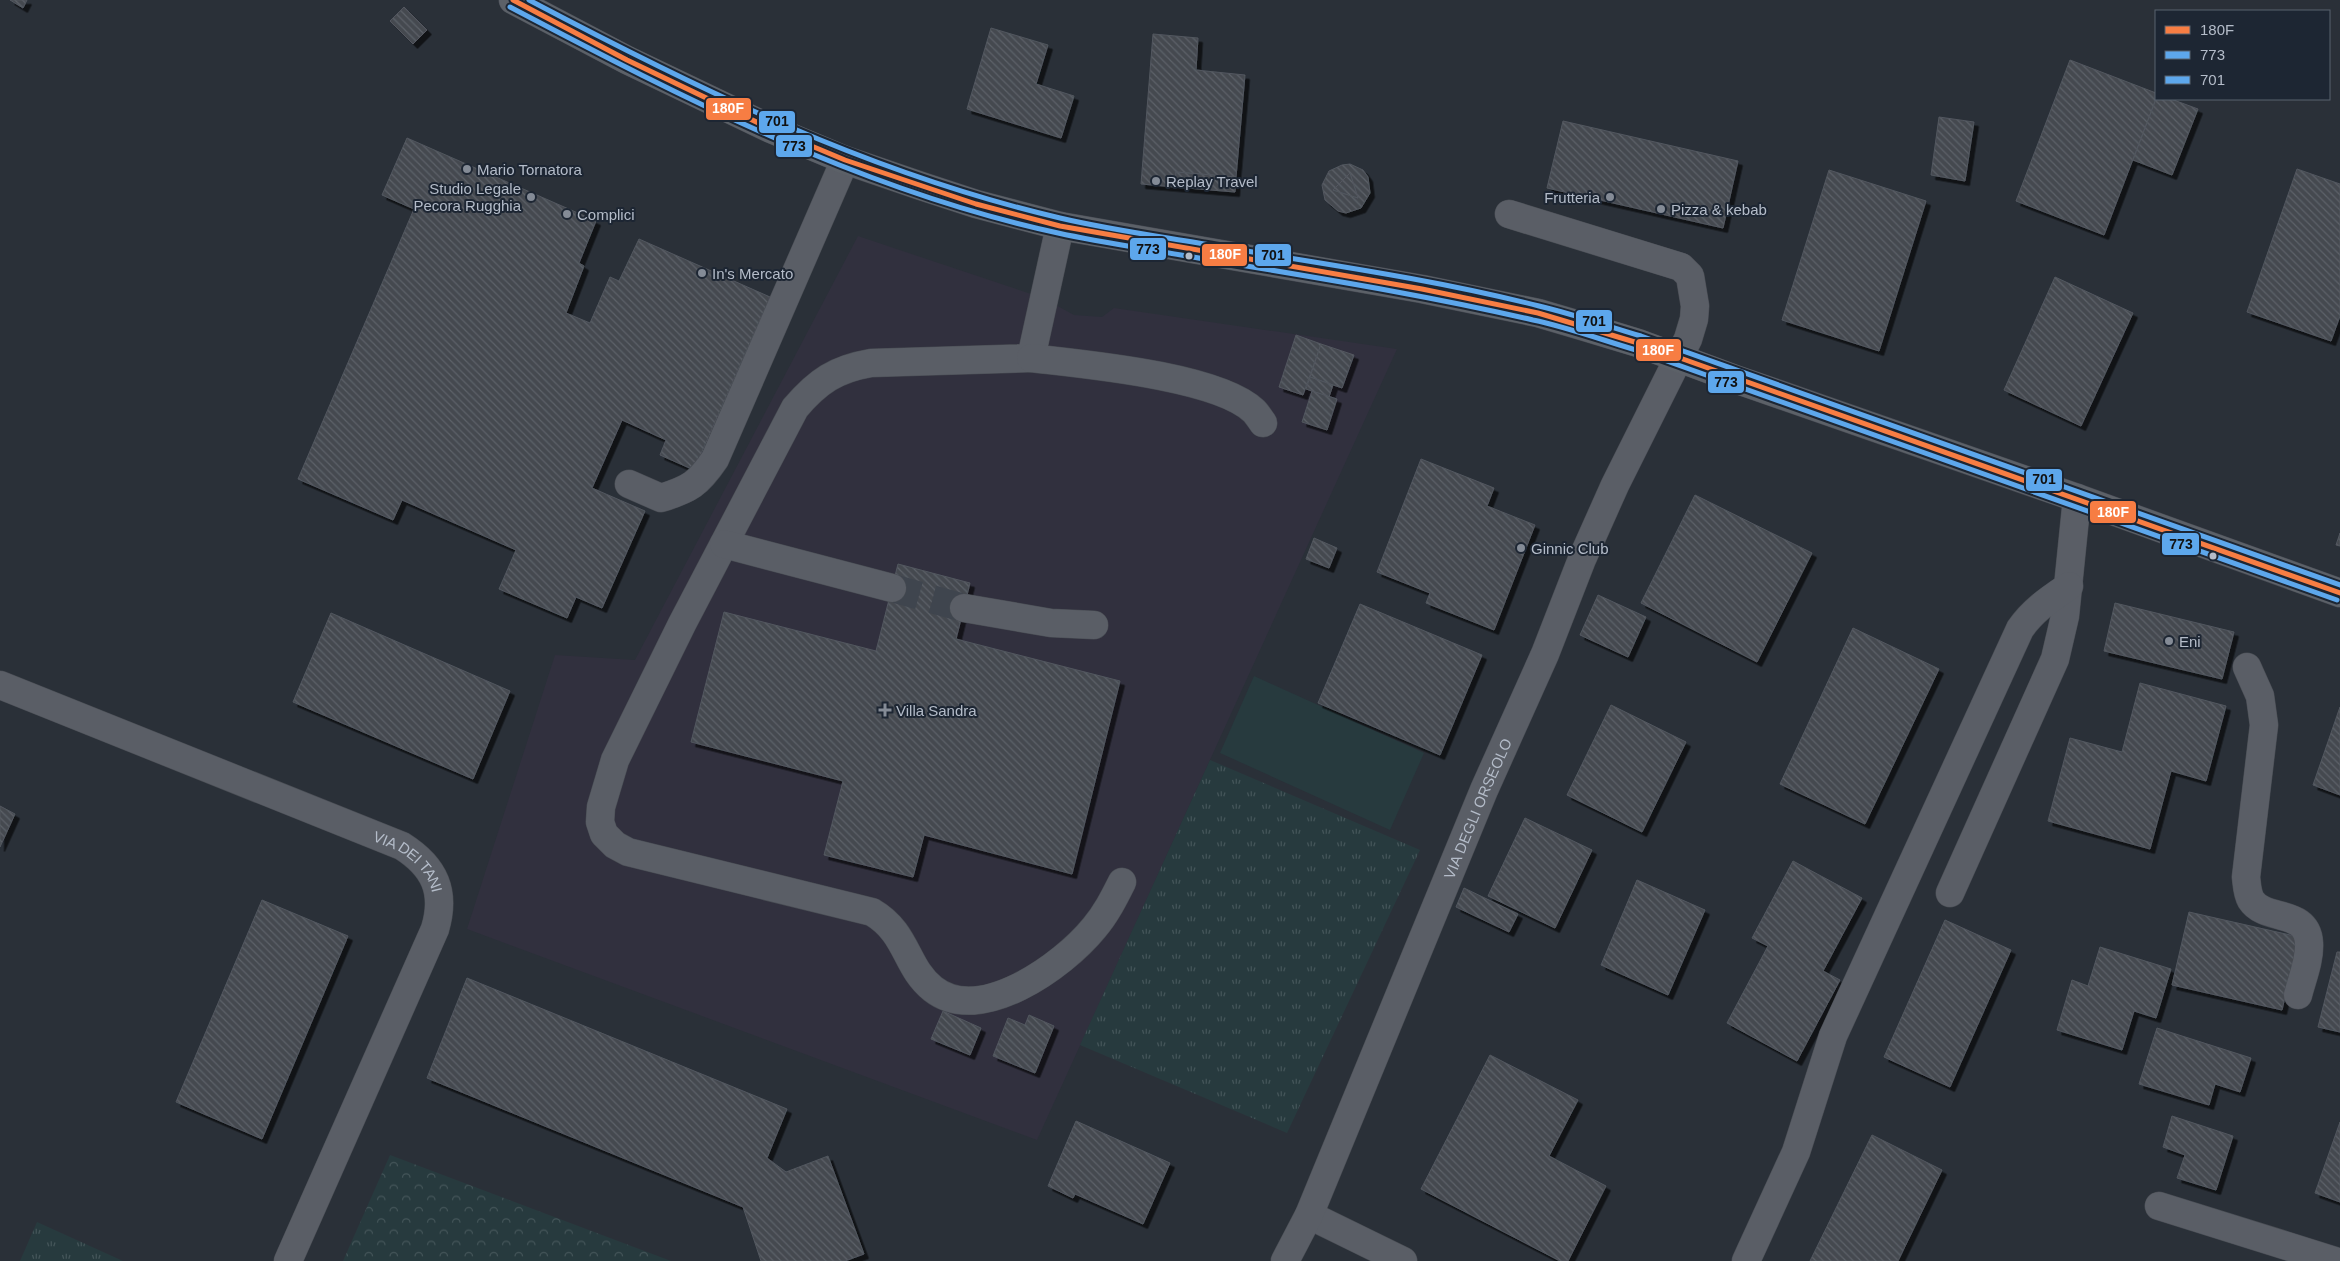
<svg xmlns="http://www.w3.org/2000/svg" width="2340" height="1261" font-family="Helvetica,sans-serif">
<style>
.medical{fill:#31303e}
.grass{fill:url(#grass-tufts)}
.forest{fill:url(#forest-crowns)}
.pitch{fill:#273a3e}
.building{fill:url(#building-back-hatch);stroke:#52575f;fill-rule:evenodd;filter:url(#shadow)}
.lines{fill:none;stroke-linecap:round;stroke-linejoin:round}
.minor-tunnel{stroke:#3f454e;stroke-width:28;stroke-dasharray:28 14;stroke-linecap:butt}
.minor-casing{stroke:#484c53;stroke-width:29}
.major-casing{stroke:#484c55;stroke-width:29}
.minor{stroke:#5a5e66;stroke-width:28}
.major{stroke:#5c6168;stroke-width:28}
.bus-1-casing{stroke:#1d2633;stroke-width:9}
.bus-2-casing{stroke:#1d2633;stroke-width:9}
.bus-3-casing{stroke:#1d2633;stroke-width:9}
.bus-1{stroke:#f77d43;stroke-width:5}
.bus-2{stroke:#5da7ec;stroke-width:5}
.bus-3{stroke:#5da7ec;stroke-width:5}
.poi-dot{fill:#848b96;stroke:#1d2633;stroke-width:2}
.bus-dot{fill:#b4bcc9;stroke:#1d2633;stroke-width:2}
.labels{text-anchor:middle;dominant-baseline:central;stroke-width:4;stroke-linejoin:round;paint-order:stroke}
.poi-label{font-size:15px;fill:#b4bcc9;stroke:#1d2633;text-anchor:start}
.street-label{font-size:15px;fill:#b4bcc9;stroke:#1d2633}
.line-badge{stroke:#1d2633;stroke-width:2}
.badge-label{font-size:14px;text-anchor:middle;font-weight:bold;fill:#fff}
.pale-badge-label{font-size:14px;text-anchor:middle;font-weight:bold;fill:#111}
</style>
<defs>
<pattern id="grass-tufts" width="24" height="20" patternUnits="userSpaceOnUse" patternTransform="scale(1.25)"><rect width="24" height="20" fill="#273a3e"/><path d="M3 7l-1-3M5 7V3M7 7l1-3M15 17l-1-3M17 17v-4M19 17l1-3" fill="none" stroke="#445559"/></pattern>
<pattern id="forest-crowns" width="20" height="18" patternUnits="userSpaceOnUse" patternTransform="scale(1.25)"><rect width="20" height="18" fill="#273a3e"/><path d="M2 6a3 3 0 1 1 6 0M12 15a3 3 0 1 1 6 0" fill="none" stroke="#445559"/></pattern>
<pattern id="building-back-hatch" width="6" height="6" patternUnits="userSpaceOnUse" patternTransform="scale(1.25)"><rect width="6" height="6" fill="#444950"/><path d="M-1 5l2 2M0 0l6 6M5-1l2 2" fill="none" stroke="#5d6168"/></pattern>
<filter id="shadow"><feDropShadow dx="4.5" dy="4.5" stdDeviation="0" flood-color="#0009"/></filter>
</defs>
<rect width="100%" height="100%" fill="#2a3038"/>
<!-- medical -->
<path class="medical" d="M858,236L1043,298L1074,315L1102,317L1114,308L1397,349L1037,1140L467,929L555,655L635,660Z"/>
<!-- grass -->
<g class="grass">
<path d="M1210,760L1420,850L1287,1133L1080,1045Z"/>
<path d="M37,1222L123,1261H20Z"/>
</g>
<!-- forest -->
<path class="forest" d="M390,1155L671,1261H343Z"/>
<!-- pitch -->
<path class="pitch" d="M1254,676L1424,753L1390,830L1220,753Z"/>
<!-- building -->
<g class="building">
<path d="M10,0H27L23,8Z"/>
<path d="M404,7L427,30L413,44L390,21Z"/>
<path d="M991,28L1048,45L1036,84L1074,96L1061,138L967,109Z"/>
<path d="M1153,34L1198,38L1196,70L1245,75L1236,177L1176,172L1175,187L1141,184Z"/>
<path d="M2070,60L2156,93V99L2104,235L2016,201Z"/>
<path d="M2156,99H2171L2198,109L2172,175L2133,160Z"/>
<path d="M1939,117L1974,122L1965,181L1931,175Z"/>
<path d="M1563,121L1738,161L1723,228L1547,188Z"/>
<path d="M407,138L596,221L579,263L584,266L566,313L590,323L610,277L619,281L639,239L770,297L694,470L660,455L666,440L622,420L592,488L645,511L602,608L576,597L567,618L499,589L516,550L402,500L393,520L298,479L414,209L382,195Z"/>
<path d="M1350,164L1363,170L1368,177L1370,193L1361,208L1346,213L1338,211L1325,200L1322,185L1329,171L1342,165ZM1350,173L1358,198L1333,190Z"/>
<path d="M2297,169L2340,184V316L2331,341L2247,312Z"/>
<path d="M1829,170L1926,201L1879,351L1782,320Z"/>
<path d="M1176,172L1236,177L1235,192L1175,187Z"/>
<path d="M1350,173L1358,198L1333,190Z"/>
<path d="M2055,277L2133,313L2081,426L2004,390Z"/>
<path d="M1296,335L1321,344L1303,395L1279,387Z"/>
<path d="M1321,344L1354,355L1342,388L1310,377Z"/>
<path d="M1310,377L1333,385L1329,397L1306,389Z"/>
<path d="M1312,391L1337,399L1327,430L1302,422Z"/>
<path d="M1421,459L1494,488L1487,506L1535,525L1494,630L1426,603L1430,593L1377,572Z"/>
<path d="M1695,495L1812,553L1757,662L1641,603Z"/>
<path d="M2340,533V546L2336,545Z"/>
<path d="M1314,538L1337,548L1329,568L1306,559Z"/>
<path d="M898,564L970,583L956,639L1120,681L1072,874L924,835L913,877L824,855L843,781L691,742L724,612L876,651Z"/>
<path d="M1598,595L1646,617L1628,657L1580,635Z"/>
<path d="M2115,603L2234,632L2222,679L2104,651Z"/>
<path d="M1360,604L1482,655L1440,755L1318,703Z"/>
<path d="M331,613L510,691L473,779L293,702Z"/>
<path d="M1853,628L1939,669L1865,824L1780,784Z"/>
<path d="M2140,683L2226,706L2206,781L2171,771L2150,849L2048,821L2070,738L2122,752Z"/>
<path d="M1611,705L1686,742L1642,832L1567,795Z"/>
<path d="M2340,707V795L2313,785Z"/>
<path d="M0,806L15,814L0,847Z"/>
<path d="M1525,818L1592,850L1555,928L1488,896Z"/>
<path d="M1793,861L1862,898L1823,971L1840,980L1797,1061L1727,1023L1768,946L1752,938Z"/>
<path d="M1637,880L1705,910L1668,995L1601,965Z"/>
<path d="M1464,888L1518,914L1509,932L1456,907Z"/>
<path d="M262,900L348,936L262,1139L176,1102Z"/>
<path d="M2189,912L2299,937L2282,1010L2172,985Z"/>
<path d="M1945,920L2011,950L1950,1087L1884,1057Z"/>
<path d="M2100,947L2171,969L2156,1018L2134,1011L2122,1050L2057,1030L2072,980L2088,986Z"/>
<path d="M2337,952H2340V1032L2318,1027Z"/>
<path d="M467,978L787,1109L767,1158L786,1172L828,1156L864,1254L845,1261H761L743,1207L427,1078Z"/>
<path d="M943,1011L981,1028L970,1055L931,1039Z"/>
<path d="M1029,1015L1054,1026L1035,1073L993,1056L1008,1018L1025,1025Z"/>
<path d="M2157,1028L2251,1058L2240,1092L2215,1084L2209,1105L2139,1084Z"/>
<path d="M1490,1055L1578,1100L1549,1156L1606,1186L1568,1261H1560L1421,1189Z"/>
<path d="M2172,1116L2233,1136L2216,1190L2177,1178L2185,1155L2163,1147Z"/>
<path d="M1076,1121L1170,1163L1143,1224L1075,1194L1073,1198L1048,1186Z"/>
<path d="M2340,1122V1202L2315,1193Z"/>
<path d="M1872,1135L1942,1170L1898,1261H1810Z"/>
</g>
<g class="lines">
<!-- minor-tunnel -->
<path class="minor-tunnel" d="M892,588L964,608"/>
<defs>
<g id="minor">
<path d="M1060,226L1031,358L871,363C836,369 818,381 795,408L682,624L615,760L601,807L600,822L604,834L615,845L628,852L872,912C908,933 905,967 933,989C980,1026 1063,966 1094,928C1106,914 1114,898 1122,882"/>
<path d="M1031,358C1082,364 1218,376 1254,411C1257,414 1260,419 1263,423"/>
<path d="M629,484L661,498C690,489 698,484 715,459L845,160"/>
<path d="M724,544L892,588"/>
<path d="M964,608L1051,623L1094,625"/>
<path d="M2247,667L2260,696L2264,725L2246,877C2247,885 2247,893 2251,900C2265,922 2307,908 2309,943C2310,960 2302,979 2298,995"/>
<path id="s1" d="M0,685L402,846C435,867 446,892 435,929L288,1261"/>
<path d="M1950,893L2055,659L2065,616L2077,498"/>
<path d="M2159,1206L2335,1261"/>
<path d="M1309,1215L1403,1261"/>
<path id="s2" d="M1285,1261L1309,1215L1484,790L1545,654L1582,559L1615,485L1688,339L1694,319L1695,306L1690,276L1681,267L1509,214"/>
<path d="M1746,1261L1796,1152L1833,1036L2020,629C2033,610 2050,599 2069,586"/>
</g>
<path id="major" d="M513,0L627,60L771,129L845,160L921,186L976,204L1060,226L1422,289L1538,313L1582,326L1638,343L1735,379L2077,498L2340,593"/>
</defs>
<!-- minor casing -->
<use href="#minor" class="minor-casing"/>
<!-- major casing -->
<use href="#major" class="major-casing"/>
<!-- minor -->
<use href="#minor" class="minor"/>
<!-- major -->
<use href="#major" class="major"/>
<defs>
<path id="bus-1" d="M513,0L627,60L771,129L845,160L976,204L1060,226L1422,289L1538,313L1638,343L2340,593"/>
<path id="bus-2" d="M510,7C685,99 863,191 1058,233C1099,242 1141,248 1181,255C1299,275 1417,293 1533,320C1567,327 1602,340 1636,350L2337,600"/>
<path id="bus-3" d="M529,0C700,90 871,174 1060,218C1111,230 1164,237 1216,246C1324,264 1433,279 1539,306C1573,314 1607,326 1641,336L2340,585"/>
</defs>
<!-- bus-1 casing -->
<use href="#bus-1" class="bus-1-casing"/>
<!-- bus-2 casing -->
<use href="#bus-2" class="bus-2-casing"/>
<!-- bus-3 casing -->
<use href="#bus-3" class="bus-3-casing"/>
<!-- bus-1 -->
<use href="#bus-1" class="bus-1"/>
<!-- bus-2 -->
<use href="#bus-2" class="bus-2"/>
<!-- bus-3 -->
<use href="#bus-3" class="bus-3"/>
</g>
<!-- markers -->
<g class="poi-dot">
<circle cx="467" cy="169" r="5"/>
<circle cx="1156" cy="181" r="5"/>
<circle cx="531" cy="197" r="5"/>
<circle cx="1610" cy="197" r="5"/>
<circle cx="1661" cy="209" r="5"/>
<circle cx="567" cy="214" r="5"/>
<circle cx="702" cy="273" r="5"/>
<circle cx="1521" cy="548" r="5"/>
<circle cx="2169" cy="641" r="5"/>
<path d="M882.5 702.5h5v5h5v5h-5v5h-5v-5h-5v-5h5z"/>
</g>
<g class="bus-dot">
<circle cx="1189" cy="256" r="4.5"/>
<circle cx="2213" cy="556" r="4.5"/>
</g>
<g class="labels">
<!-- poi labels -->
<g class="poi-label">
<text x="477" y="169">Mario Tornatora</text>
<text x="1166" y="181">Replay Travel</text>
<text x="521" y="188" text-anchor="end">Studio Legale<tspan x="521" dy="17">Pecora Rugghia</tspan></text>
<text x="1600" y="197" text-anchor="end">Frutteria</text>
<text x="1671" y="209">Pizza &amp; kebab</text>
<text x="577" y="214">Complici</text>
<text x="712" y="273">In's Mercato</text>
<text x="1531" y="548">Ginnic Club</text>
<text x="2179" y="641">Eni</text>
<text x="896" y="710">Villa Sandra</text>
</g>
<!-- street labels -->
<g class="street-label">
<text stroke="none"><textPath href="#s2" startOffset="492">VIA DEGLI ORSEOLO</textPath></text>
<text stroke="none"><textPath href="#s1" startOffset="448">VIA DEI TANI</textPath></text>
</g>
</g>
<g class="line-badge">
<rect x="705" y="97" width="47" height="24" rx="5" fill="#f77d43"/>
<rect x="758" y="110" width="38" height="24" rx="5" fill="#5da7ec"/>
<rect x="775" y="134" width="38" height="24" rx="5" fill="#5da7ec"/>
<rect x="1129" y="237" width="38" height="24" rx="5" fill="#5da7ec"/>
<rect x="1201" y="243" width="47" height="24" rx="5" fill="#f77d43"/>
<rect x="1254" y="243" width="38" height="24" rx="5" fill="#5da7ec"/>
<rect x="1575" y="309" width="38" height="24" rx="5" fill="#5da7ec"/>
<rect x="1635" y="338" width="47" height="24" rx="5" fill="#f77d43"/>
<rect x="1707" y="370" width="38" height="24" rx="5" fill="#5da7ec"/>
<rect x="2025" y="468" width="38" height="24" rx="5" fill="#5da7ec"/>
<rect x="2089" y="500" width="48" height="24" rx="5" fill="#f77d43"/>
<rect x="2161" y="532" width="39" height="24" rx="5" fill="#5da7ec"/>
</g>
<g class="badge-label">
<text x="728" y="113">180F</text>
<text x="1225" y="259">180F</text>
<text x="1658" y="355">180F</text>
<text x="2113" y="517">180F</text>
</g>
<g class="pale-badge-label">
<text x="777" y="126">701</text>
<text x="794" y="151">773</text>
<text x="1148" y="254">773</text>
<text x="1273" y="260">701</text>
<text x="1594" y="326">701</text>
<text x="1726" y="387">773</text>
<text x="2044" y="484">701</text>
<text x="2181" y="549">773</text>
</g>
<!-- legend -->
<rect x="2155" y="10" width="175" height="90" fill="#1d2633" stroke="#59626f"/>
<rect x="2165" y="26" width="25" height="8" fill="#f77d43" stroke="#59626f"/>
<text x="2200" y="35" font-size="15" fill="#b4bcc9">180F</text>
<rect x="2165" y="51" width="25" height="8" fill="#5da7ec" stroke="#59626f"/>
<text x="2200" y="60" font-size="15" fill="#b4bcc9">773</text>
<rect x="2165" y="76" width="25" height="8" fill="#5da7ec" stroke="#59626f"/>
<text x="2200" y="85" font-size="15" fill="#b4bcc9">701</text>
</svg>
